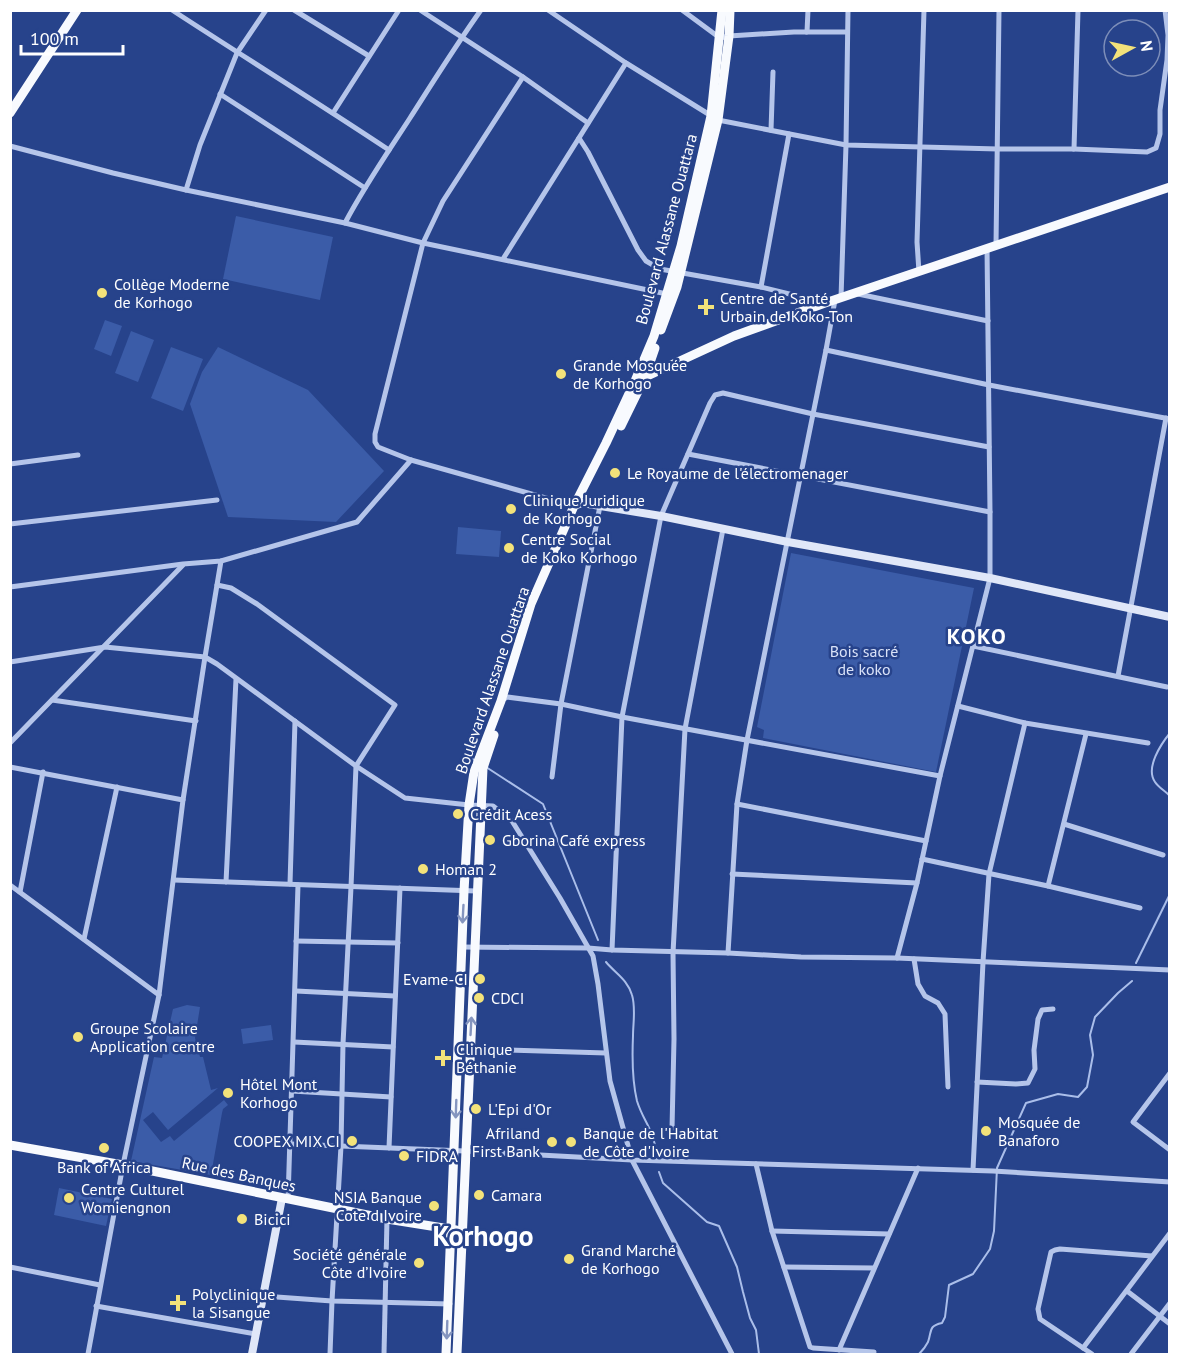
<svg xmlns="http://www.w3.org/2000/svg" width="1180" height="1365" font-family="'PT Sans',sans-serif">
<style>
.green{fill:#3b5ca8}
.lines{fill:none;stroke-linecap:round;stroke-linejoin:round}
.stream{stroke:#aabeea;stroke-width:2}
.street{stroke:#b5c5ea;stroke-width:5}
.secondary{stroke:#e0e7f8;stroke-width:8}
.primary{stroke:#f8fafe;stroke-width:9}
.oneway{stroke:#8595bf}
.poi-dot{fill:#f3e27a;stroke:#27438b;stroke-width:2}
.labels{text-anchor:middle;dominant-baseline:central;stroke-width:5;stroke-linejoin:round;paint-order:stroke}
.street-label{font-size:16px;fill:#fff;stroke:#27438b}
.poi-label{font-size:16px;fill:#fff;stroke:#27438b;text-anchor:start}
.park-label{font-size:16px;fill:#d9e2f8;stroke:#27438b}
.district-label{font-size:22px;font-weight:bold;letter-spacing:1.5px;fill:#fff;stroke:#27438b}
.town-label{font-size:28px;font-weight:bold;fill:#fff;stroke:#27438b}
</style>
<rect width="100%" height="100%" fill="#27438b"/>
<!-- green -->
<g class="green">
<path d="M236,216L333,237L320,300L223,279Z"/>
<path d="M105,320L122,326L111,356L94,349Z"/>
<path d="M131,331L154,340L138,382L115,373Z"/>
<path d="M171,347L203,359L183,411L151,398Z"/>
<path d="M218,347L308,390L384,471L336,522L228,517L190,404L202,372Z"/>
<path d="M458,527L501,531L499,557L456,554Z"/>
<path d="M791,553L974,588L936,772L763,738L764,730L757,727Z"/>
<path d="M187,1005L200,1007L195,1038L200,1057H203L211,1090L218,1088L168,1130L153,1112L143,1120L161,1142L170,1136L174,1141L224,1100L228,1105L223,1109L222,1113L211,1175L131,1161L154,1057L162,1058L173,1009Z"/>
<path d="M271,1025L273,1040L243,1044L241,1029Z"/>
<path d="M59,1188L112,1199L106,1226L54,1215Z"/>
</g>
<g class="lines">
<!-- stream -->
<g class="stream">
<path d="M1170,733C1161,744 1145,768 1155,782C1158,787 1165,791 1170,796"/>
<path d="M466,755L476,761"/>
<path d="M486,767L543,804L598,940"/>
<path d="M606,962C615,973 628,980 632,995C636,1008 633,1023 633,1036C632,1058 632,1080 637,1101C643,1121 655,1131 656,1154"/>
<path d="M1136,963L1170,894"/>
<path d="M659,1172L663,1183L707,1222L719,1226L737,1267L743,1292L750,1318L756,1330L759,1354"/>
<path d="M919,1354C922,1351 926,1346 928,1342C932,1331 928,1326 942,1323L945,1317L949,1285L973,1274L990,1249L994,1231L997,1168L1026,1103L1058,1094L1078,1097L1087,1087L1093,1055L1090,1035L1095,1017L1118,993L1132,981"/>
</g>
<!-- street -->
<g class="street">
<path d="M172,10C244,57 317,102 389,150"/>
<path d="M294,10L369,56"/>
<path d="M420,10L523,77L588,123"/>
<path d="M548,10L626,63L718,120L846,145L998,149H1074L1147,152L1156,148L1160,134V110L1167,60L1168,35L1165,10"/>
<path d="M682,10L720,38L729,36L794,32H847"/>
<path d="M807,32L808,10"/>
<path d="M523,77L443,201L423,243L375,434V442L378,447L411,460L574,506"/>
<path d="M220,94L365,188"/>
<path d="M333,113L399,10"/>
<path d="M771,130L773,72"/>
<path d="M579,138L588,152L638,250L646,261L660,269L761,287L822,302"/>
<path d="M10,146L113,173L186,190L345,223L423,243L667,294"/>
<path d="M1074,149L1078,10"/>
<path d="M186,190L200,145L237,53L266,10"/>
<path d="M345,223C364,187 388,152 410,118C433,82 456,45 481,10"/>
<path d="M996,245L999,10"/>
<path d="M503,259L626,63"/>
<path d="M919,272L917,242L924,10"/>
<path d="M761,287L789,134"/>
<path d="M858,294L988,321"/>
<path d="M841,298L846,145L848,10"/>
<path d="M826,350L989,385L1170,419"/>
<path d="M688,454L990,512"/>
<path d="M10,464L78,455"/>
<path d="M10,524L217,500"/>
<path d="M217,585L231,588L257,604L395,705L356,766L351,887L343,1044L341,1146L332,1301L330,1354"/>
<path d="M10,587L183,564L221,561L357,522L411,460"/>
<path d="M973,646L1167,687"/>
<path d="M10,662L105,647L205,657L217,664L356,766L405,798L469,805L493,806L512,821L560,898L593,956L598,984L610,1081L632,1160L732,1354"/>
<path d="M1118,676L1166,418"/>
<path d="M52,700L196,721"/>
<path d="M502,700L507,697L561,704L622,717L940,776"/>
<path d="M958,706L1025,723L1148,743"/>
<path d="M10,743L183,565"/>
<path d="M10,767L183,800"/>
<path d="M552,777L561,704L600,506"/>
<path d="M737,804L926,841"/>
<path d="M1064,824L1163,855"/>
<path d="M922,859L1048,886L1140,908"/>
<path d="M732,874L917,883"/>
<path d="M174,880L476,891"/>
<path d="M226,882L236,679"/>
<path d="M290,884L295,721"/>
<path d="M10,885L159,995"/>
<path d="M1048,886L1086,734"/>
<path d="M20,892L43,772"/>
<path d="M84,939L117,787"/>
<path d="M296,941L398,943"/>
<path d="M461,947L588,948L612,950L728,953L801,957L897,958L1170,970"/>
<path d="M612,950L622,717L661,516L710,403L715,395L723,393L813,414L989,447"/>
<path d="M728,953L737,804L747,740L826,350L835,300"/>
<path d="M897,958L917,883L940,776L990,578V512L987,247"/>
<path d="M914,959L918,984L925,996L938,1003L945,1014L948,1087"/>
<path d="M296,991L395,996"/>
<path d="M294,1042L393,1047"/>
<path d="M458,1047L470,1049L606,1053"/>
<path d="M1170,1073L1133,1122L1170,1150"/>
<path d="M977,1082L1016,1084L1028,1083L1035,1069L1034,1050L1038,1019L1042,1010L1053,1009"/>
<path d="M292,1091L391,1097"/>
<path d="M672,1129L674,1039L673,953L685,729L723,529"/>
<path d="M291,1144L465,1151L632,1160L993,1171L1170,1182"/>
<path d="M389,1148L400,888"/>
<path d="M756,1164L772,1231L810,1347L813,1348L874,1352"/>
<path d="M973,1170L983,962L989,874L1025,723"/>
<path d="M288,1200L298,885"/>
<path d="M772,1231L889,1234"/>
<path d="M10,1267L100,1285"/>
<path d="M784,1267L874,1268"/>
<path d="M1127,1291L1170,1324"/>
<path d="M263,1296L332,1301L450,1304"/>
<path d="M96,1306L256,1334"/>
<path d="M1083,1348L1170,1233"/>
<path d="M839,1350L918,1168"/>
<path d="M88,1354L123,1165L159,995L183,800L205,657L221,561"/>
<path d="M384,1354L387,1219"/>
<path d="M1092,1354L1040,1319L1038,1309L1051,1252L1055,1250L1060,1249L1152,1256"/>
<path d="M1131,1354L1170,1303"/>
</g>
<!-- secondary -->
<g class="secondary">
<path d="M574,506L582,503L661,516L788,542L990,578L1170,617"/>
<path d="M252,1354L282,1198"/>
</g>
<!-- primary -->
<g class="primary">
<path d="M10,113L77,10"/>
<path d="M661,330L677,287L718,120L729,36L730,10"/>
<path d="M643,378L734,336L825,303L1170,187"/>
<path d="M621,426L645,377L655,348"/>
<path d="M10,1145L123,1165L387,1219L456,1230"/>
<path d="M446,1354L464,891L469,805L474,772L501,701L531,604L574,506L606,443L635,381L654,336L681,246L711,116L722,10"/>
<path d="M457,1354L483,768L494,735"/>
</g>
</g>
<!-- one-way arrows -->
<defs><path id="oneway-shaft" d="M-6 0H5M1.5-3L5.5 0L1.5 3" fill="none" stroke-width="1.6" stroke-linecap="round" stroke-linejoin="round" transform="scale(1.5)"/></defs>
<g class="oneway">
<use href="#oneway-shaft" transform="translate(463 914) rotate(93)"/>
<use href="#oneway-shaft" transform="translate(471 1026) rotate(-87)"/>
<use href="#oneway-shaft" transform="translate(456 1109) rotate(92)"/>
<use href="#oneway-shaft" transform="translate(447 1330) rotate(92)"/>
</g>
<!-- markers -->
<g class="poi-dot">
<circle cx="102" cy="293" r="6"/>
<path d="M703 298h6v6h6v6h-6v6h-6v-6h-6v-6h6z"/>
<circle cx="561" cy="374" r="6"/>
<circle cx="615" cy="473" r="6"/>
<circle cx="511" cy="509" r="6"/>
<circle cx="509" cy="548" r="6"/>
<circle cx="458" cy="814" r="6"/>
<circle cx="490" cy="840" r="6"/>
<circle cx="423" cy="869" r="6"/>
<circle cx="480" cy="979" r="6"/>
<circle cx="479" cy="998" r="6"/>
<circle cx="78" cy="1037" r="6"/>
<path d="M440 1049h6v6h6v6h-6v6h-6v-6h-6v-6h6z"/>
<circle cx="228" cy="1093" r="6"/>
<circle cx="476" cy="1109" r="6"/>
<circle cx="986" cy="1131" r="6"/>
<circle cx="352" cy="1141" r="6"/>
<circle cx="552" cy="1142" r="6"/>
<circle cx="571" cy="1142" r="6"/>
<circle cx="104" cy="1148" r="6"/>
<circle cx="404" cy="1156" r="6"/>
<circle cx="479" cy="1195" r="6"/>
<circle cx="69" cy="1198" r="6"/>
<circle cx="434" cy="1206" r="6"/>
<circle cx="242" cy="1219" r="6"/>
<circle cx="569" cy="1259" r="6"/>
<circle cx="419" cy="1263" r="6"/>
<path d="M175 1294h6v6h6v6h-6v6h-6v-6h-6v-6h6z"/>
</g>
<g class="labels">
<!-- street labels -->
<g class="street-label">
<text transform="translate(666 229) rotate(-75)">Boulevard Alassane Ouattara</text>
<text transform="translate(492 680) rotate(-71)">Boulevard Alassane Ouattara</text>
<text transform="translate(239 1174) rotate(12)">Rue des Banques</text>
</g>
<!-- poi labels -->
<g class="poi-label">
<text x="114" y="284">Collège Moderne<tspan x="114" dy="18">de Korhogo</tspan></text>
<text x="720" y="298">Centre de Santé<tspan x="720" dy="18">Urbain de Koko-Ton</tspan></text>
<text x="573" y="365">Grande Mosquée<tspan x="573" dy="18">de Korhogo</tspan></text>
<text x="627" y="473">Le Royaume de l'électromenager</text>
<text x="523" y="500">Clinique Juridique<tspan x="523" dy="18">de Korhogo</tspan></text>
<text x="521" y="539">Centre Social<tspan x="521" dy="18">de Koko Korhogo</tspan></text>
<text x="470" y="814">Crédit Acess</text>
<text x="502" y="840">Gborina Café express</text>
<text x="435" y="869">Homan 2</text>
<text x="468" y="979" text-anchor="end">Evame-CI</text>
<text x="491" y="998">CDCI</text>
<text x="90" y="1028">Groupe Scolaire<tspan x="90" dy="18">Application centre</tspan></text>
<text x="456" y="1049">Clinique<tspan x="456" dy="18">Béthanie</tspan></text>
<text x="240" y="1084">Hôtel Mont<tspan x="240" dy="18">Korhogo</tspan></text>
<text x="488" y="1109">L'Epi d'Or</text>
<text x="998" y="1122">Mosquée de<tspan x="998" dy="18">Banaforo</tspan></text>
<text x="540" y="1133" text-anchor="end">Afriland<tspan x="540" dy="18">First Bank</tspan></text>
<text x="583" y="1133">Banque de l'Habitat<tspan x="583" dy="18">de Côte d'Ivoire</tspan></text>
<text x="340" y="1141" text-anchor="end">COOPEX MIX CI</text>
<text x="416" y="1156">FIDRA</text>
<text x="104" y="1167" text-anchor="middle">Bank of Africa</text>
<text x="81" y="1189">Centre Culturel<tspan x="81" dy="18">Womiengnon</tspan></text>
<text x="491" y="1195">Camara</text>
<text x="422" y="1197" text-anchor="end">NSIA Banque<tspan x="422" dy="18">Cote d Ivoire</tspan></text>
<text x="254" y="1219">Bicici</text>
<text x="581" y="1250">Grand Marché<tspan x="581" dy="18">de Korhogo</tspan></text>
<text x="407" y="1254" text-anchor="end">Société générale<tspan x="407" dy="18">Côte d’Ivoire</tspan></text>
<text x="192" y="1294">Polyclinique<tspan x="192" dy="18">la Sisangue</tspan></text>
</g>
<!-- park labels -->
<g class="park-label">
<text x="864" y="651">Bois sacré<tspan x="864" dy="18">de koko</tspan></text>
</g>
<!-- district labels -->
<g class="district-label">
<text x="977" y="636">KOKO</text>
</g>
<!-- town labels -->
<g class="town-label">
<text x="483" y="1235">Korhogo</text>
</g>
</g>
<!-- border -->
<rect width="1180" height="1365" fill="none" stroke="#ffffff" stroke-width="24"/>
<!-- north arrow -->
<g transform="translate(1132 48) rotate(82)"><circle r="28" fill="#27438b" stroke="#7d8eb9" stroke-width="1.5"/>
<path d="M0-4.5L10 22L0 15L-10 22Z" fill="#f3e27a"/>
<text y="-9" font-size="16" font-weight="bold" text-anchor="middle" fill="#ffffff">N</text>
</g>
<!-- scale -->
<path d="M21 45v9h102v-9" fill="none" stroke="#ffffff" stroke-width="3"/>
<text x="30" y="45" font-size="18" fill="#ffffff" stroke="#27438b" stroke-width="4.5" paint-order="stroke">100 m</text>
</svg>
